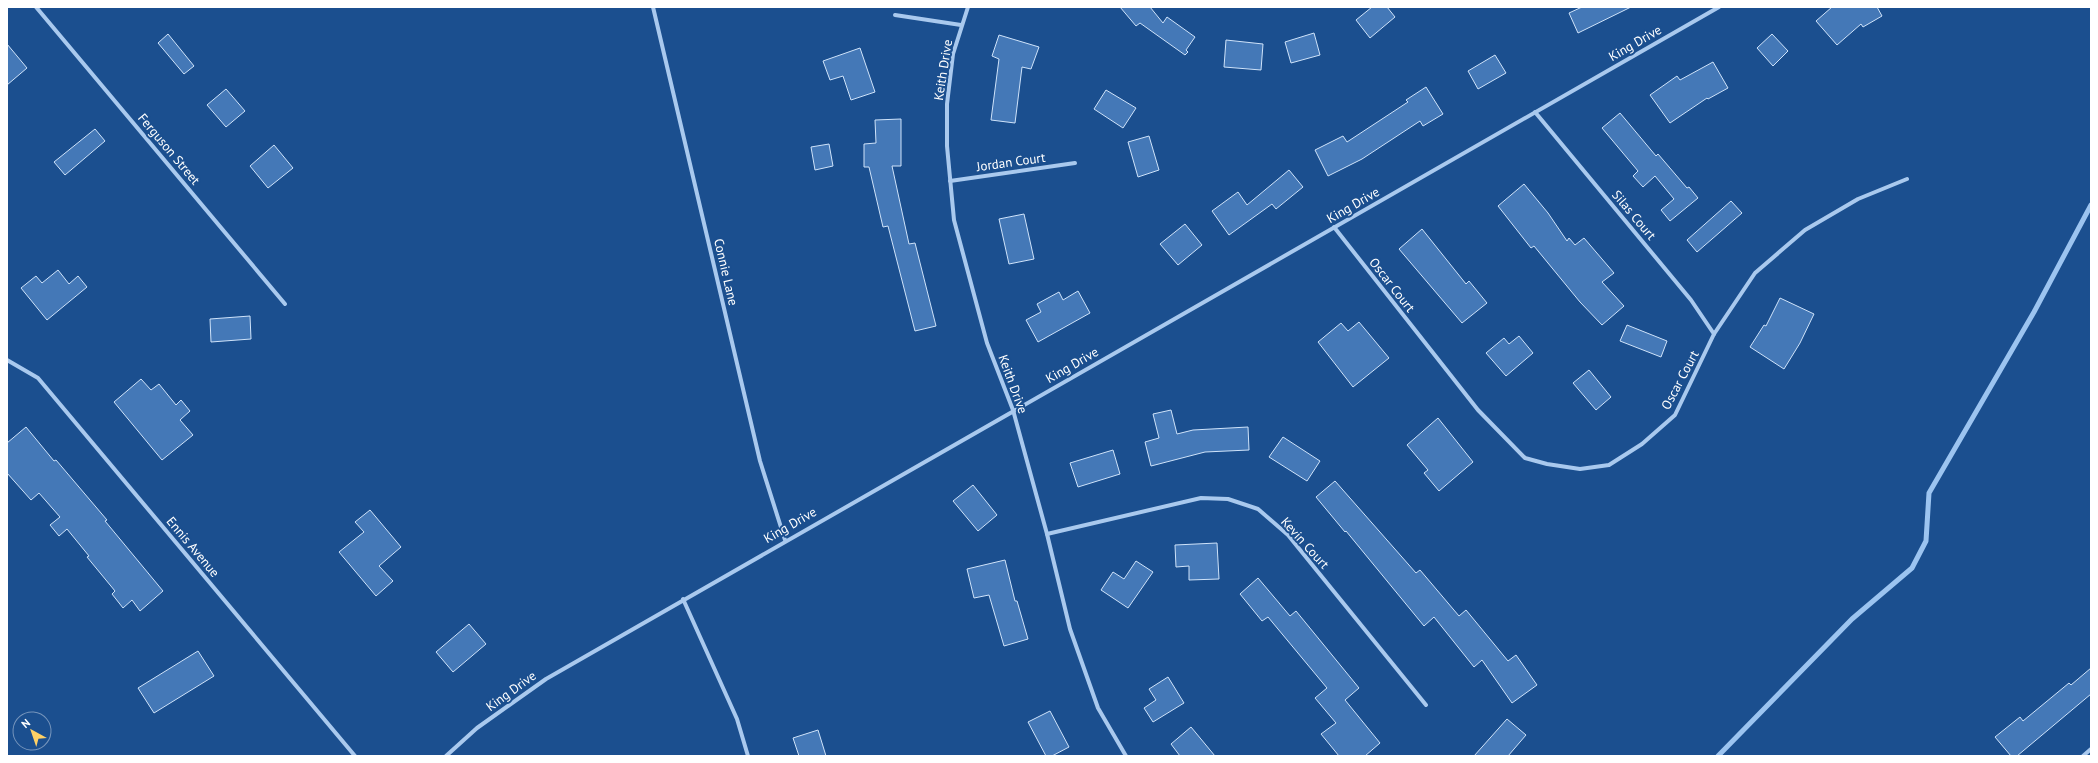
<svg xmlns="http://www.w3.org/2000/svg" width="2098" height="763" font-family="'PT Sans',sans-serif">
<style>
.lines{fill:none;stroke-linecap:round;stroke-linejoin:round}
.stream{stroke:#9cc4f0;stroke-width:5}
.building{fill:#4478b7;stroke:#cfe3fa}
.street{stroke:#a9c9ee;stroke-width:4}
.labels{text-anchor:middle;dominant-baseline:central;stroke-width:4;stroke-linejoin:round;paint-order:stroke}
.street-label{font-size:13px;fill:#fff;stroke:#1b4f8f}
</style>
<rect width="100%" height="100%" fill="#1b4f8f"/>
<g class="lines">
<!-- stream -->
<path class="stream" d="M1718,756L1852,619L1912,568L1926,541L1929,493L2034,312L2091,205"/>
</g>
<!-- building -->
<g class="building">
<path d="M1120,7H1150L1163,23L1167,17L1195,37L1186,50L1188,52L1185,55L1140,23L1136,26Z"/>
<path d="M1372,7H1387L1395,17L1370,38L1356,20Z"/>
<path d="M1582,7H1631L1578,33L1569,13Z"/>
<path d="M1832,7H1877L1882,16L1863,27L1861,24L1837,45L1816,21Z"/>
<path d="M1314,33L1320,55L1291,63L1285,42Z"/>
<path d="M168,34L194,66L184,74L158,43Z"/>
<path d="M1772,34L1788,51L1773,66L1757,48Z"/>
<path d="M999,35L1039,47L1031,69L1022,67L1015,123L991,120L999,59L992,56Z"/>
<path d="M1226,40L1263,44L1261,70L1224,67Z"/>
<path d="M7,44L27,68L7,85Z"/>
<path d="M860,48L875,92L851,100L843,76L830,80L823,61Z"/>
<path d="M1495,55L1506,73L1478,89L1468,71Z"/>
<path d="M1713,62L1728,88L1708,99L1707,98L1670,123L1650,95L1677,76L1680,80Z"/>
<path d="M1426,87L1443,114L1423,126L1420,121L1362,159L1328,176L1315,150L1343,136L1347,142L1408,102L1406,100Z"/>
<path d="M226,89L245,111L226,127L207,105Z"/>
<path d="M1106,90L1136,108L1123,128L1094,109Z"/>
<path d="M1620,113L1656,156L1658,154L1687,188L1689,187L1698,198L1670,221L1661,210L1674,199L1655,176L1643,187L1633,176L1638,171L1602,128Z"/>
<path d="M901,119V166H892L909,244L915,243L936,326L915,331L888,226L883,227L869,167H864V144L876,143L875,120Z"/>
<path d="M95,129L105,141L65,175L54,162Z"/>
<path d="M1149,136L1159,170L1138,177L1128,142Z"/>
<path d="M829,144L833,166L815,170L811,147Z"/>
<path d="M274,145L293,168L268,188L250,166Z"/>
<path d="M1289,170L1303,187L1276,209L1272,204L1229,235L1212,211L1238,192L1247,205Z"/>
<path d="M1524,184L1548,213L1567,241L1569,238L1575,245L1584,238L1614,273L1602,282L1624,306L1602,325L1580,302L1534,246L1531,248L1498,206Z"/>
<path d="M1731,201L1742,213L1697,252L1687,240Z"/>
<path d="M1024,214L1034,259L1009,264L999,219Z"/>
<path d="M1185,224L1202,245L1178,265L1160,244Z"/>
<path d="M1422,229L1466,284L1469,281L1487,303L1462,323L1399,249Z"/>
<path d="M58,270L69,284L78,276L87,287L47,320L21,288L36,276L42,283Z"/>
<path d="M1078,291L1090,313L1038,342L1026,320L1041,312L1037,304L1059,292L1063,300Z"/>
<path d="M1780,298L1814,314L1800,343L1784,369L1750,347L1764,325L1766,326Z"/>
<path d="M250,316L251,339L211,342L210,319Z"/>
<path d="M1359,322L1389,358L1353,387L1318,342L1341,323L1348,331Z"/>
<path d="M1627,325L1667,341L1661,357L1620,341Z"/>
<path d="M1519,336L1533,353L1506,376L1486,353L1504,338L1509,344Z"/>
<path d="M1589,370L1611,397L1596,410L1573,383Z"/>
<path d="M141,379L151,390L159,384L176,405L181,400L190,411L180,420L193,435L162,460L114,402Z"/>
<path d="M1171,410L1177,434L1193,430L1248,427L1249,450L1205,452L1151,466L1145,442L1159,438L1153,414Z"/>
<path d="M1438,418L1473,462L1439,491L1424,473L1428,470L1407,445Z"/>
<path d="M26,427L54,461L56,460L107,520L105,521L163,591L140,611L132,600L123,608L112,594L115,591L87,557L89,556L67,529L59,536L50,525L60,517L39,493L31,500L7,473V443Z"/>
<path d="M1283,437L1320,461L1307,481L1269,457Z"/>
<path d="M1113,450L1120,474L1078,487L1070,463Z"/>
<path d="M1335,481L1416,573L1420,570L1459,616L1466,610L1508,661L1516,655L1537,685L1512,703L1482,660L1474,667L1434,617L1424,626L1346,531L1345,532L1316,497Z"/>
<path d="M973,485L997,515L978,531L953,501Z"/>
<path d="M370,510L401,547L379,566L393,581L376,596L339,552L364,532L355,522Z"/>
<path d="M1217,543L1219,579L1189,580V566L1176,567L1175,545Z"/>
<path d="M1005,560L1015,601H1017L1028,639L1004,646L989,595L974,598L967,569Z"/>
<path d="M1136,561L1153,572L1128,608L1101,590L1113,572L1124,579Z"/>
<path d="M1258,578L1290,616L1296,611L1359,688L1345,700L1380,743L1365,756H1339L1321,734L1336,723L1315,698L1327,688L1268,617L1262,621L1240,594Z"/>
<path d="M469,624L486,644L453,672L436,652Z"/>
<path d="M198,651L214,676L154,713L138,688Z"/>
<path d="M2091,668V694L2017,756H2011L1995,737L2020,717L2023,721L2069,683L2071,685Z"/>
<path d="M1168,677L1184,703L1153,722L1144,708L1156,700L1149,689Z"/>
<path d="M1050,711L1069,747L1052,756H1046L1028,722Z"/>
<path d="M1507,719L1526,735L1508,756H1474Z"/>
<path d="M1191,727L1215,756H1180L1171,744Z"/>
<path d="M818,730L826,756H799L793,738Z"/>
</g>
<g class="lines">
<!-- street -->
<g class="street">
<path d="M36,7L285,304"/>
<path d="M653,7L760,461L785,540"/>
<path d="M968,7L953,54L947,104V146L954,220L987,343L1013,410L1047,534L1070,629L1098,708L1126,756"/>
<path d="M895,15L961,25"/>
<path d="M1535,112L1691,300L1714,334"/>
<path d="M950,181L1075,163"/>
<path d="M1334,227L1478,410L1525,458L1547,464L1580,469L1609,465L1642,444L1675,415L1714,334L1755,273L1805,230L1858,199L1907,179"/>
<path d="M7,360L38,378L355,756"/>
<path d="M1047,534L1201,498L1228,499L1258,509L1288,535L1426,705"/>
<path d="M683,599L737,719L748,756"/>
<path d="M446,756L477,728L546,679L1719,7"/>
<path d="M2083,756L2091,749"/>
</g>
</g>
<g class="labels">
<!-- street labels -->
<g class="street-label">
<text transform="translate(1635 43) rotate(-30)">King Drive</text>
<text transform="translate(943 70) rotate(-81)">Keith Drive</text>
<text transform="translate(169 149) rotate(50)">Ferguson Street</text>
<text transform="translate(1011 162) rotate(-8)">Jordan Court</text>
<text transform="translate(1353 205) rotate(-30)">King Drive</text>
<text transform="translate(1634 215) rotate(50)">Silas Court</text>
<text transform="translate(726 272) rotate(77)">Connie Lane</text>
<text transform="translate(1392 285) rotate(52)">Oscar Court</text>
<text transform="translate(1072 365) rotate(-30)">King Drive</text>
<text transform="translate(1680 380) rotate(-62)">Oscar Court</text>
<text transform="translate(1013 384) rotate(70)">Keith Drive</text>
<text transform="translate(790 525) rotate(-30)">King Drive</text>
<text transform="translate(1305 543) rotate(48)">Kevin Court</text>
<text transform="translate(193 547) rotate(50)">Ennis Avenue</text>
<text transform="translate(511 691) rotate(-36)">King Drive</text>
</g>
</g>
<!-- border -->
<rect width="2098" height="763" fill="none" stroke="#ffffff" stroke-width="16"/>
<!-- north arrow -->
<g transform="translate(32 731) rotate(320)"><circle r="19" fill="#1b4f8f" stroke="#7695bc"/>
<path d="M0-3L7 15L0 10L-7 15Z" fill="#ffd166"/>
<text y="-6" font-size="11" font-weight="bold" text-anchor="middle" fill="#ffffff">N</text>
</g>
</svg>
